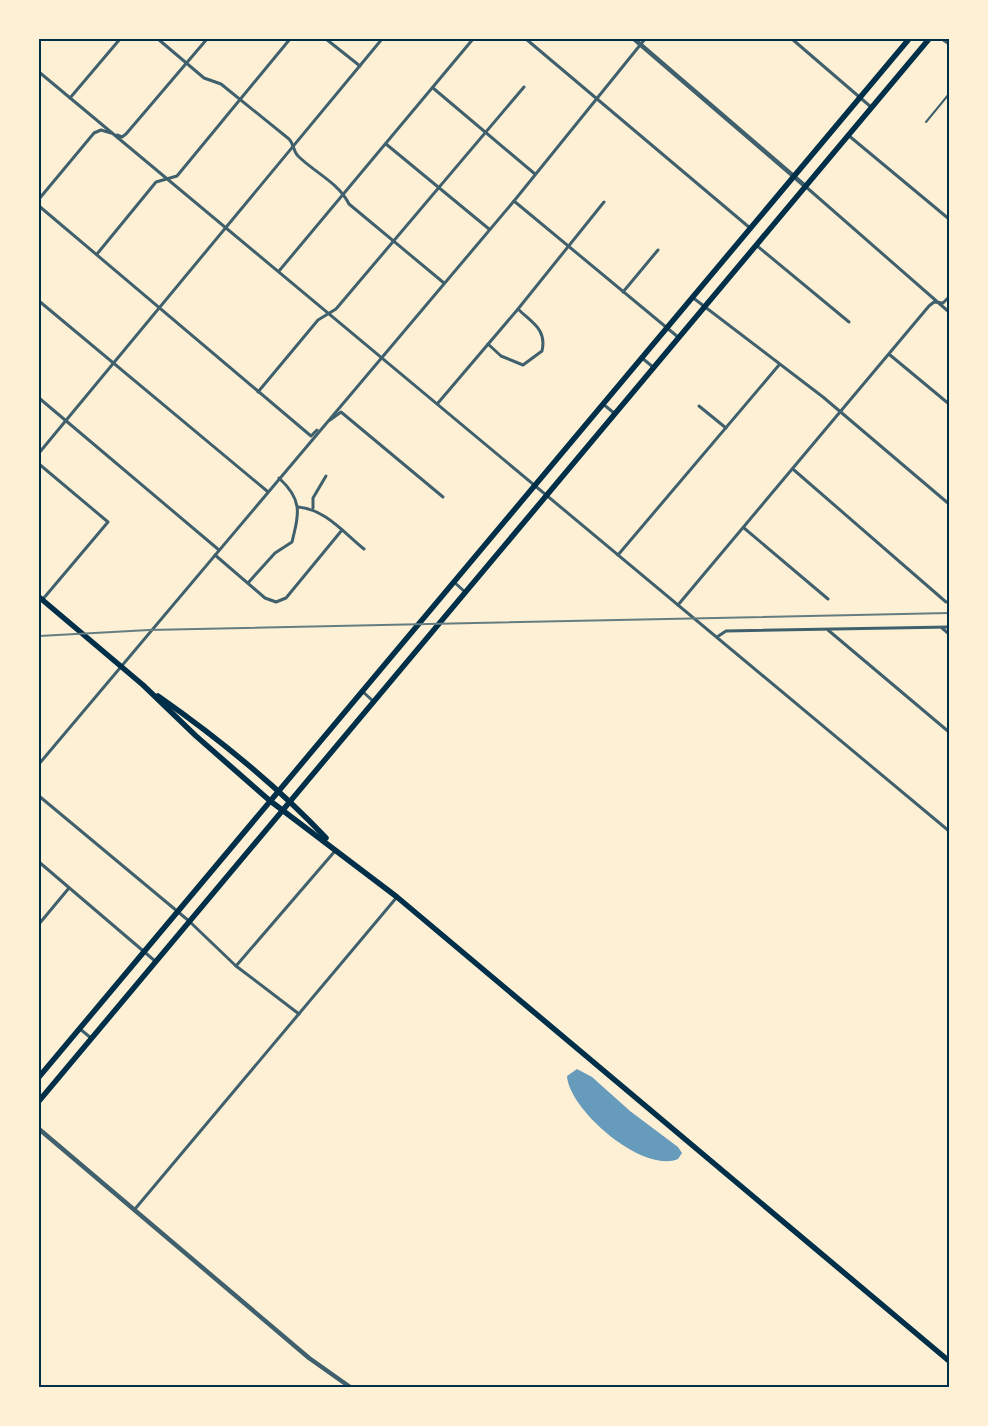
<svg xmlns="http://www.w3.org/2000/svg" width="988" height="1426" font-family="'Alegreya Sans',sans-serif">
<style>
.water{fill:#669bbc}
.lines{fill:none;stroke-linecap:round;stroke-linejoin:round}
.service{stroke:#3f606c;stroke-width:2}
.minor{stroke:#3f606c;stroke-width:3}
.tertiary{stroke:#3f606c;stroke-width:4.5}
.primary{stroke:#003049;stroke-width:5.5}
.rail{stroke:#657d81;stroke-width:2}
.neatline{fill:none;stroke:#003049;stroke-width:2}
</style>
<rect width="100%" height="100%" fill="#fdf0d5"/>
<!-- water -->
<path class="water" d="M577,1069L592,1077L630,1111L678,1147L682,1153L678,1159C643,1174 569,1110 567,1076Z"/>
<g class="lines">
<!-- service -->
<path class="service" d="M926,122L949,94"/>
<!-- minor -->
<g class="minor">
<path d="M158,39L204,78L221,84L289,139C294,144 293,151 298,156C314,172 339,183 349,204L444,283"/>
<path d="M326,39L360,66"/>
<path d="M526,39L750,228"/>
<path d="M792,39L871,107"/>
<path d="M942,39L949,44"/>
<path d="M39,72L949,831"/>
<path d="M433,88L535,174"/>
<path d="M70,98L120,39"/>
<path d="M117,135L122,137L126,134L207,39"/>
<path d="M848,135L949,219"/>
<path d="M386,144L489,229"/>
<path d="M805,186L949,312"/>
<path d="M39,199L94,133L101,130L111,133"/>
<path d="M514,201L678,337"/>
<path d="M39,206L311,436L317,430"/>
<path d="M756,245L849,322"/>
<path d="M97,254L156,182L177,176L290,39"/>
<path d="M279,271L473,39"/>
<path d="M623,292L658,250"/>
<path d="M692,297L823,397L949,504"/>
<path d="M39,301L267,491"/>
<path d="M488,344L501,356L523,365L542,351C547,329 532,323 518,309"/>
<path d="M890,355L949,404"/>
<path d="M642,358L653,367"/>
<path d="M258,392L318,320L336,309L524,87"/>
<path d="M39,398L219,550"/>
<path d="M438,403L518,309L604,202"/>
<path d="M603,404L614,413"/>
<path d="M699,406L726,428"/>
<path d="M330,420L341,412L443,497"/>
<path d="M39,453L382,39"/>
<path d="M39,464L108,522L43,599"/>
<path d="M794,470L946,602"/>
<path d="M298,507C325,509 344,533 364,549"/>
<path d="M313,508V498L326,476"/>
<path d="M744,528L828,599"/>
<path d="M215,555L265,598L276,602L286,598L342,530"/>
<path d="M618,555L779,365"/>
<path d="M454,582L465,592"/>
<path d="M248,583L275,553L292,542C299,513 303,500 279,478"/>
<path d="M678,605L929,306L934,302L943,303L949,297"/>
<path d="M942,628L949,634"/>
<path d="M828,630L949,732"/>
<path d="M717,637L726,631L949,627"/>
<path d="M362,691L373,701"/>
<path d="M39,764L514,201L645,39"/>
<path d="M39,796L189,921L236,966L299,1014"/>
<path d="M39,862L155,961"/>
<path d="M39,924L69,888"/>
<path d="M236,966L335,851"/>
<path d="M80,1029L91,1038"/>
<path d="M135,1209L397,897"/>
</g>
<!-- tertiary -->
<g class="tertiary">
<path d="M634,39L805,186"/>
<path d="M39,1129L309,1358L350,1387"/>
</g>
<!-- primary -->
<g class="primary">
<path d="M39,597L143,685L196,736L269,800L397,897L949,1361"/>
<path d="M158,696C218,738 276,785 326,838"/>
<path d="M39,1077L909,39"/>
<path d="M39,1101L929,39"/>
</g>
<!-- rail -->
<path class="rail" d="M39,636L149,630L949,613"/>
</g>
<!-- border -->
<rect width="988" height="1426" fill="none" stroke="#fdf0d5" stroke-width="80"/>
<rect x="40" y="40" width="908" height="1346" class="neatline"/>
</svg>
